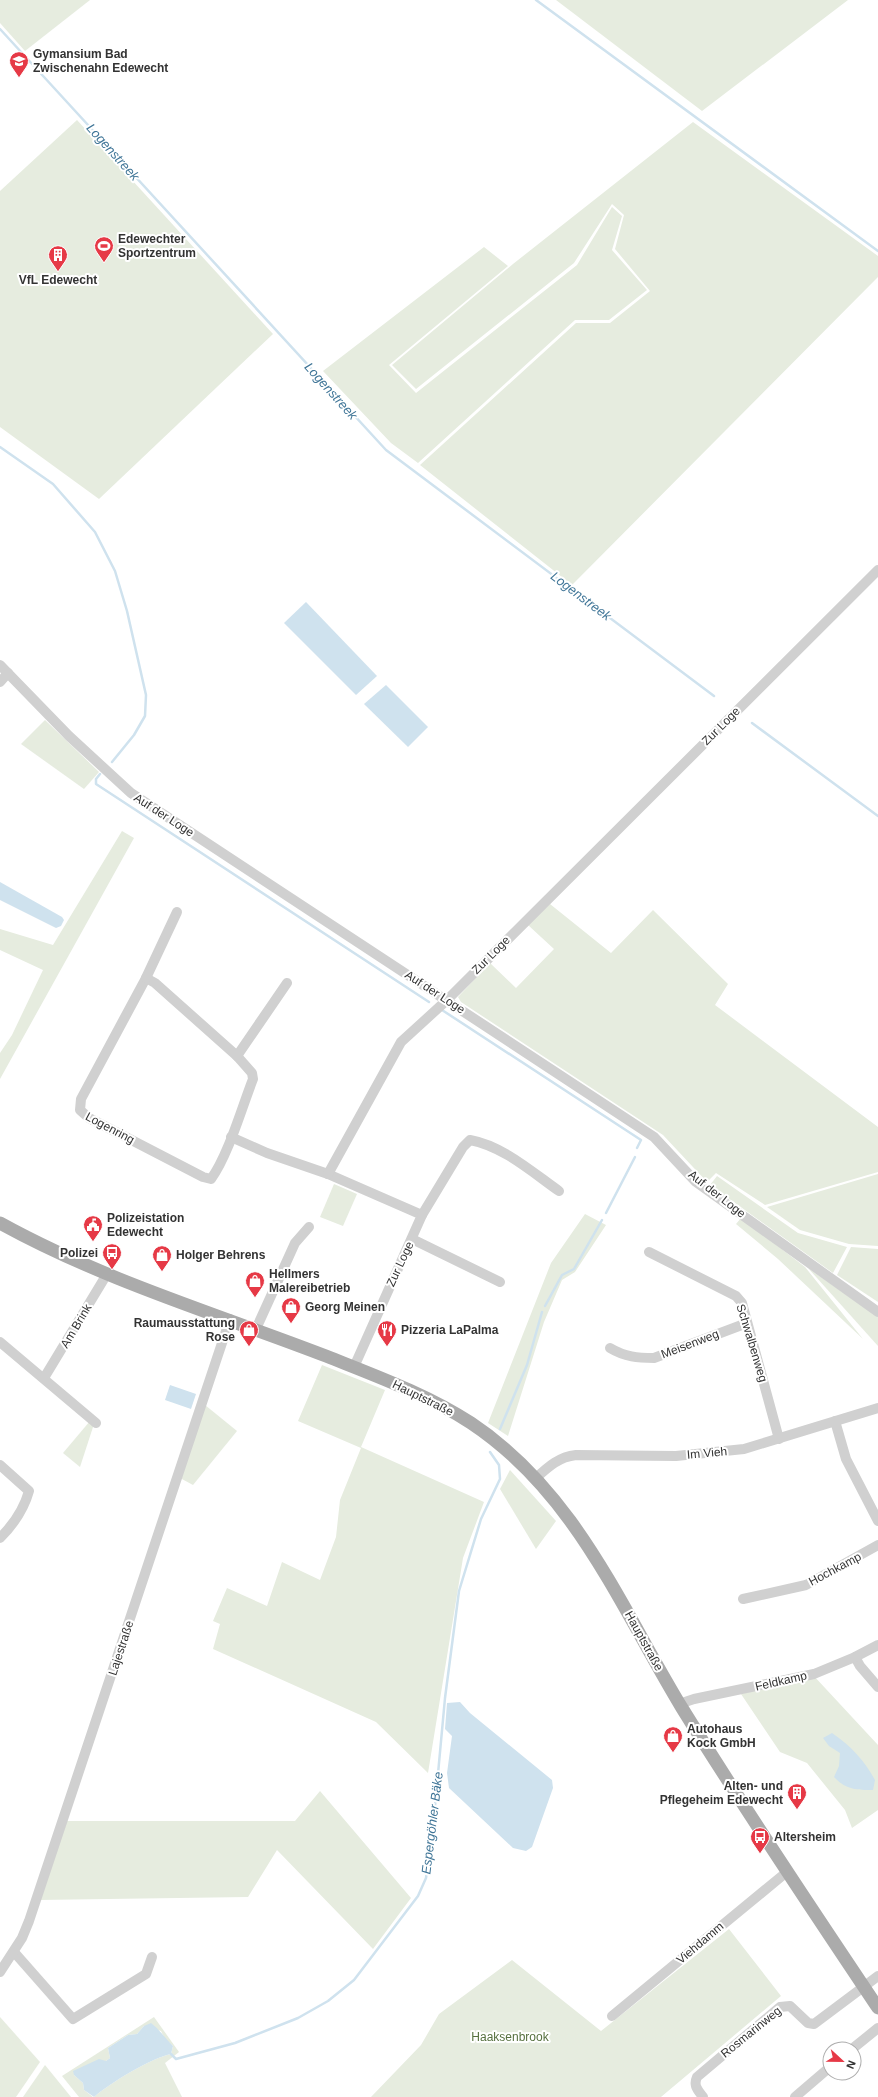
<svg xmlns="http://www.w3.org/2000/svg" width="878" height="2097" font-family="Arial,sans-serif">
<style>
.green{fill:#e6ecdf}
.water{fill:#cfe2ee}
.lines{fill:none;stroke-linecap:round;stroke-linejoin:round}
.stream{stroke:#cfe2ee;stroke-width:2.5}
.minor{stroke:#d0d0d0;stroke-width:10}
.major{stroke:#ababab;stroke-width:13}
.labels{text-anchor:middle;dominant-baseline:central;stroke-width:4;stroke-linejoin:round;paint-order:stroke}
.poi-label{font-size:12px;font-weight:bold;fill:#333;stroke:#fff;text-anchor:start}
.street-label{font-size:12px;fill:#333;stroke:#fff}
.park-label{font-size:12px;fill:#56703f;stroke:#fff}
.water-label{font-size:13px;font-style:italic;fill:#3f7597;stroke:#fff}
</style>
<rect width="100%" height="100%" fill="#fff"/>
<!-- green -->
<g class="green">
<path d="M0,0H90L25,51L0,23Z"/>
<path d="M556,0H848L702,111Z"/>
<path d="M77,120L273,334L99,499L0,427V191Z"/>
<path d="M693,122L878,256V277L572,585L420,465L576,323H610L650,291L615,249L624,215L612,204L574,263L416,389L392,365L513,264Z"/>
<path d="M612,207L622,216L612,250L647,290L609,320H575L418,463L391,443L323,371L484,247L508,266L389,365L416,393L577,265Z"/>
<path d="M45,720L99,772L84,789L21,744Z"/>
<path d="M122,831L134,838L0,1079V1053L12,1035L43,970L0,950V929L53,945Z"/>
<path d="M550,904L611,953L653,910L728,984L715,1005L878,1127V1172L765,1205L716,1173L707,1182L663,1135L461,1002L458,997L490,963L516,988L554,949L528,925Z"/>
<path d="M878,1174V1246L849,1244L800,1230L767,1207Z"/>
<path d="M717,1176L798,1233L847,1247L833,1273L710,1185Z"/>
<path d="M334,1184L357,1194L343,1226L320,1217Z"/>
<path d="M585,1214L606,1225L575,1272L562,1280L544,1322L508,1436L488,1423L551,1263Z"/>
<path d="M741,1218L805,1267L863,1339L778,1259L736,1224Z"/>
<path d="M851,1247L878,1249V1302L837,1275Z"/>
<path d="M808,1268L878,1317V1346Z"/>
<path d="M322,1365L385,1390L361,1447L484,1502L463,1558L428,1773L376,1722L213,1649L220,1624L213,1621L227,1588L267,1606L282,1562L320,1580L336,1537L340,1500L361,1448L298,1421Z"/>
<path d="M205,1405L237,1431L193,1485L180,1478Z"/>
<path d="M90,1421L94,1424L80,1467L63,1453Z"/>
<path d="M510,1470L556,1521L536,1549L500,1489Z"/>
<path d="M813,1675L878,1745V1810L852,1828L845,1810L807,1763L780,1752L741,1694Z"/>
<path d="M320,1791L411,1898L373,1949L277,1850L248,1897L38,1900L66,1821H295Z"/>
<path d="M729,1929L781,1996L661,2097H371L421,2045L439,2014L512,1960L601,2031Z"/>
<path d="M0,2017L40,2062L16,2097H0Z"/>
<path d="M154,2017L179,2052L165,2063L182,2097H94C110,2083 151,2058 171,2054L173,2046L165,2039L161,2031L144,2026L137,2034L128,2035L108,2048L110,2058L106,2061L74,2075L83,2083L84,2090L93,2097H79L62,2076Z"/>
<path d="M45,2065L71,2097H23Z"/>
</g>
<!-- water -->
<g class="water">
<path d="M306,602L377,676L356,695L284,623Z"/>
<path d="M386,685L428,727L408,747L364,704Z"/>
<path d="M0,882L62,917L64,920L61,926L56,928L0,900Z"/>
<path d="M170,1385L196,1394L191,1409L165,1400Z"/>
<path d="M460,1702L470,1713L552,1780L553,1788L532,1847L526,1851L513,1848L449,1788L447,1773L452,1736L445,1729L447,1703Z"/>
<path d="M832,1733C851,1746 864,1760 875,1780L873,1790C857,1790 846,1790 834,1777L839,1766L840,1753L829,1746L823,1738Z"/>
<path d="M151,2023C160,2030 165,2038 173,2046L171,2054C151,2058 110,2083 94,2097L84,2090L83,2083L74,2075L73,2071L99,2059L106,2061L110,2058L108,2048L128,2035L137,2034L144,2026Z"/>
</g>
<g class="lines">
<!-- stream -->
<g class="stream">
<path d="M536,0L878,251"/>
<path d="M0,29L386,450L714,696"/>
<path d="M0,447L53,484L95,532L115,571L127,611L146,695L145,716L134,735L112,762"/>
<path d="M752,723L878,816"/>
<path d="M100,774L96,779V784L429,1002"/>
<path d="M442,1010L641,1140L637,1148"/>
<path d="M606,1213L635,1157"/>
<path d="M545,1306L562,1275L574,1269L602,1220"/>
<path d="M500,1429L527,1365L542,1312"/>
<path d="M171,2054L176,2059L235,2043L298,2018L328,2001L354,1980L418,1896L426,1878L433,1828L445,1698L459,1591L481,1519L500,1479L499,1465L490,1452"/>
</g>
<!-- minor -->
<g class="minor">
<path d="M0,665L69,736L131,793L654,1137L696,1182L878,1312"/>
<path d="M0,682L8,673"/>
<path d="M146,978L155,983L237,1056L252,1073L253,1079C242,1107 228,1156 211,1179L203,1177L89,1118L80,1110L81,1099Z"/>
<path d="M146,978L177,912"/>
<path d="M237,1056L287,983"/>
<path d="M231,1137L267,1153L328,1174L422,1215L354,1367"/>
<path d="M328,1174L401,1042L447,1000L878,570"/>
<path d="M422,1215L463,1147L470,1140C503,1146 532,1172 559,1191"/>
<path d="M412,1239L500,1282"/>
<path d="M649,1252L736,1296L742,1303L779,1439"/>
<path d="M256,1329L295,1243L309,1227"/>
<path d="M0,1342L96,1423"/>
<path d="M610,1348C625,1357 638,1358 654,1358L747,1323"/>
<path d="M44,1378L107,1274"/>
<path d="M835,1421L846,1459L878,1521"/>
<path d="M0,1465L29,1491C24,1509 13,1525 0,1538"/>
<path d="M536,1478C549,1466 559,1457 576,1455L676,1456L744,1449L878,1408"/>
<path d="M743,1599L806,1585L878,1545"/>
<path d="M855,1657L860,1666L878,1687"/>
<path d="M679,1704L694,1699L814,1674L855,1657L878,1645"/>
<path d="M14,1952L73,2019L146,1974L152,1957"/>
<path d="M0,1972L22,1938L29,1921L230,1319"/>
<path d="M612,2016L788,1871"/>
<path d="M852,2049L878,2028"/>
<path d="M703,2097C698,2090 693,2086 697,2077L780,2007L790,2006L808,2023L814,2024L878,1976"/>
<path d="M795,2097L830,2067"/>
</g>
<!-- major -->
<path class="major" d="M0,1223C103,1280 217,1314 326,1356C376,1376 426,1394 471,1423C575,1492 620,1606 682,1708C745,1810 812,1909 878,2008"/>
</g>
<!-- icons -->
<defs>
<symbol id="school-pin" viewBox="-11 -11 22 30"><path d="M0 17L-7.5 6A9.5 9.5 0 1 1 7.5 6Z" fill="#e63946" stroke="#fff"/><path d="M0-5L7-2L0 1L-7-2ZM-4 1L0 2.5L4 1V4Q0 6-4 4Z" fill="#fff"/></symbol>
<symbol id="stadium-pin" viewBox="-11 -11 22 30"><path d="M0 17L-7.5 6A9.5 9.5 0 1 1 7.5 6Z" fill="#e63946" stroke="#fff"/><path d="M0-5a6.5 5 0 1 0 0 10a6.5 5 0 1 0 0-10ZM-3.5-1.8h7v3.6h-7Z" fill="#fff"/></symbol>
<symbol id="building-pin" viewBox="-11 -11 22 30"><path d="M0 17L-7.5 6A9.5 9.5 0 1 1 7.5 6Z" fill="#e63946" stroke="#fff"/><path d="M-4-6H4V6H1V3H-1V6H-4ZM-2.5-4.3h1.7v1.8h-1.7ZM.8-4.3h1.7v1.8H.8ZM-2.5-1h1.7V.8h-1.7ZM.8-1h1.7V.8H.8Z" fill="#fff"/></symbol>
<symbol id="civic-pin" viewBox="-11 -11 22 30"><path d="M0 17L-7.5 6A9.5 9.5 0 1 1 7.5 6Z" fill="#e63946" stroke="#fff"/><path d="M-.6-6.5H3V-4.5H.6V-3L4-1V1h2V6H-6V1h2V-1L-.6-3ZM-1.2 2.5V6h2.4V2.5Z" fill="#fff"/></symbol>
<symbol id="bus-pin" viewBox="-11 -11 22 30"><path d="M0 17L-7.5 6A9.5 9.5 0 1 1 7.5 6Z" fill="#e63946" stroke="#fff"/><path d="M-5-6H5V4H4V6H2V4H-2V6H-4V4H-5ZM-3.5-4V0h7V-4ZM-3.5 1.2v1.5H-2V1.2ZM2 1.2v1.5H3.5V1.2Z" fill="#fff"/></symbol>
<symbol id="shop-pin" viewBox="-11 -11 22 30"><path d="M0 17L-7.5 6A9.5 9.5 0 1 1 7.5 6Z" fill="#e63946" stroke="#fff"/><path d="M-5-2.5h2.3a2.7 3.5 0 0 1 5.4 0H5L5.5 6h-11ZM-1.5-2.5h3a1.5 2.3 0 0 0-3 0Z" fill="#fff"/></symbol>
<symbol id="restaurant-pin" viewBox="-11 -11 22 30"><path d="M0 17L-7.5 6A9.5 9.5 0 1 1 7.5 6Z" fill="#e63946" stroke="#fff"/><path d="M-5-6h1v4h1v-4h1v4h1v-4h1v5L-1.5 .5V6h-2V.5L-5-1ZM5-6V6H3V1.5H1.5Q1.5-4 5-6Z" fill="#fff"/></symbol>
</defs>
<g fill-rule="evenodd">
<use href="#school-pin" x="8" y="50" width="22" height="30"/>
<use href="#stadium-pin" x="93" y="235" width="22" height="30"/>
<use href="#building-pin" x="47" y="244" width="22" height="30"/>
<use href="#civic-pin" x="82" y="1214" width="22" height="30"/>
<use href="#bus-pin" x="101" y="1242" width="22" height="30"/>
<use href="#shop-pin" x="151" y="1244" width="22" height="30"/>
<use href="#shop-pin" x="244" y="1270" width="22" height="30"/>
<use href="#shop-pin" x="280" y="1296" width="22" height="30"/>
<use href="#shop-pin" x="238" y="1319" width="22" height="30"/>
<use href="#restaurant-pin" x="376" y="1319" width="22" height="30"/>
<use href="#shop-pin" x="662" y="1725" width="22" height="30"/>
<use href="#building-pin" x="786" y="1782" width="22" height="30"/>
<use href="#bus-pin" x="749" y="1826" width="22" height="30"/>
</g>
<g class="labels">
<!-- poi labels -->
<g class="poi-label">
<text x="33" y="54">Gymansium Bad<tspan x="33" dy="14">Zwischenahn Edewecht</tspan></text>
<text x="118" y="239">Edewechter<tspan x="118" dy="14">Sportzentrum</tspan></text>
<text x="58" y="280" text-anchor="middle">VfL Edewecht</text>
<text x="107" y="1218">Polizeistation<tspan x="107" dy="14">Edewecht</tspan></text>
<text x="98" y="1253" text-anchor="end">Polizei</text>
<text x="176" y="1255">Holger Behrens</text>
<text x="269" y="1274">Hellmers<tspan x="269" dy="14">Malereibetrieb</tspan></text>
<text x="305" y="1307">Georg Meinen</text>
<text x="235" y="1323" text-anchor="end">Raumausstattung<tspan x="235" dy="14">Rose</tspan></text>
<text x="401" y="1330">Pizzeria LaPalma</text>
<text x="687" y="1729">Autohaus<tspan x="687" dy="14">Kock GmbH</tspan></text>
<text x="783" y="1786" text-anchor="end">Alten- und<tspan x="783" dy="14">Pflegeheim Edewecht</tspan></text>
<text x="774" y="1837">Altersheim</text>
</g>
<!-- street labels -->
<g class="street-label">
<text transform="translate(721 726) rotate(-45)">Zur Loge</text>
<text transform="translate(164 815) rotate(33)">Auf der Loge</text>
<text transform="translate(491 955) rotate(-45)">Zur Loge</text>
<text transform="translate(435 992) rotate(33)">Auf der Loge</text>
<text transform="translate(110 1128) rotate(28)">Logenring</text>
<text transform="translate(717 1194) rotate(38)">Auf der Loge</text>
<text transform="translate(400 1264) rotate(-65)">Zur Loge</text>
<text transform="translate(76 1326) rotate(-59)">Am Brink</text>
<text transform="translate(752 1343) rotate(73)">Schwalbenweg</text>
<text transform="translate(690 1344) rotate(-21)">Meisenweg</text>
<text transform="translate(423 1398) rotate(26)">Hauptstraße</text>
<text transform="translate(707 1453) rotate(-5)">Im Vieh</text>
<text transform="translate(835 1569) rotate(-28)">Hochkamp</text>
<text transform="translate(644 1641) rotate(61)">Hauptstraße</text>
<text transform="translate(121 1648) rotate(-72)">Lajestraße</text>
<text transform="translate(781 1681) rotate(-13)">Feldkamp</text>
<text transform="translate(700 1943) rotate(-40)">Viehdamm</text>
<text transform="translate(751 2032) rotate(-39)">Rosmarinweg</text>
</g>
<!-- park labels -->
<g class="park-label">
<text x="510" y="2037">Haaksenbrook</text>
</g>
<!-- water labels -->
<g class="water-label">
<text transform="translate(113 152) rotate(48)">Logenstreek</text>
<text transform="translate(331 391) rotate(48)">Logenstreek</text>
<text transform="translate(581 596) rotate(37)">Logenstreek</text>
<text transform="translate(432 1823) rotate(-83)">Espergöhler Bäke</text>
</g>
</g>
<!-- north arrow -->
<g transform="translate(842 2061) rotate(112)"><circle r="19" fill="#ffffff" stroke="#adadad"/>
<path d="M0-3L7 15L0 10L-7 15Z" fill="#e63946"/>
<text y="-6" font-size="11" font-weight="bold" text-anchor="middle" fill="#333333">N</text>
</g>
</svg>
